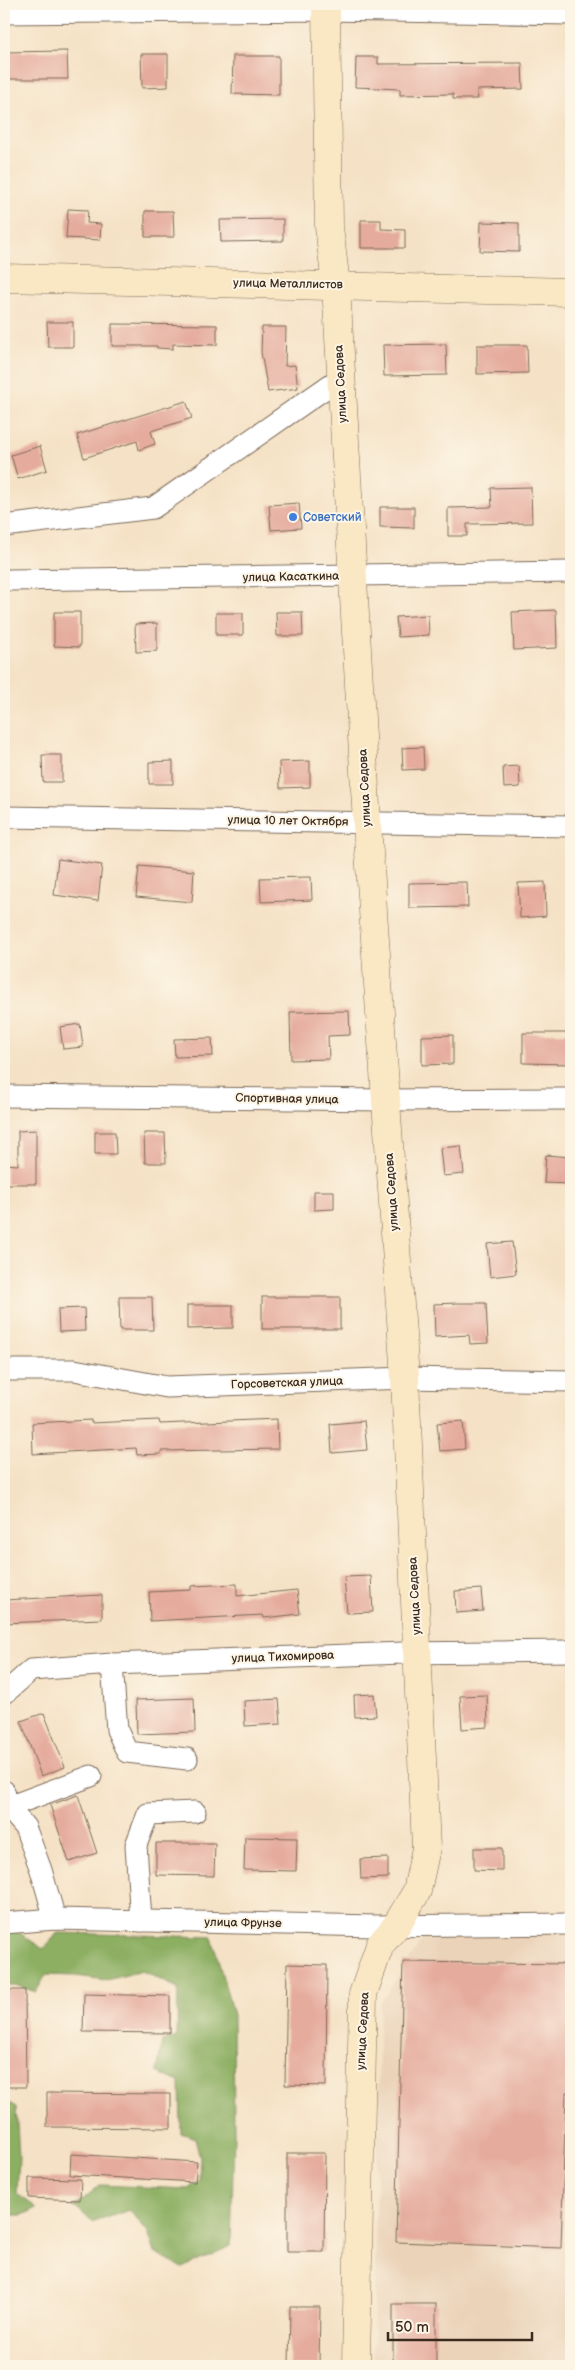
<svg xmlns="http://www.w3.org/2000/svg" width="575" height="2370" font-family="'Balsamiq Sans',sans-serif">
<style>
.built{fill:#ebd3b9}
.forest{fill:#8caf62;stroke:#646c40}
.building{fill:#e5ac9e}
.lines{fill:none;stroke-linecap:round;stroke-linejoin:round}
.street-casing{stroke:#7c6a59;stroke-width:23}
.secondary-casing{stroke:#7c6a59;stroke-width:29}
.street{stroke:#fff;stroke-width:21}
.secondary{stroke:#fae7c3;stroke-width:28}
.shop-dot{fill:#3f7fe0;stroke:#fcf5e5;stroke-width:2}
.labels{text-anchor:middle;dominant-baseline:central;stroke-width:4;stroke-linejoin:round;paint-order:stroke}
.street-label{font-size:12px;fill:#3b2a1e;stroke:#fcf5e5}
.shop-label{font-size:12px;fill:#366cbe;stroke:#fcf5e5;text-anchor:start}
</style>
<rect width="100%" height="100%" fill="#fcf5e5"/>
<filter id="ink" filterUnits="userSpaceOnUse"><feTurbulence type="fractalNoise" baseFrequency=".02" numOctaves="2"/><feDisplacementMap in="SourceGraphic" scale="10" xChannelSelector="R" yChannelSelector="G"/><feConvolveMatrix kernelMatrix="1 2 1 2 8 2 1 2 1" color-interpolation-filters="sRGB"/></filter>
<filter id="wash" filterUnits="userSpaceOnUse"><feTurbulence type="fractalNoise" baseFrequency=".0096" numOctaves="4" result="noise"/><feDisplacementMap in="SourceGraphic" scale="20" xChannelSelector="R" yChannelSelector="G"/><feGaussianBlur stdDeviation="1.12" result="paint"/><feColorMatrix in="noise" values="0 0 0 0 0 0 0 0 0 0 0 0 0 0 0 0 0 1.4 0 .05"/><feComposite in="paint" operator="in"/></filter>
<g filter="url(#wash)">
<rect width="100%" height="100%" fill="#f5e2c6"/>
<!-- built -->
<path class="built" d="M433,1924H571V2366H373L380,2004Z"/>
<!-- forest -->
<g class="forest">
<path d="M17,1931L43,1949L58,1933L212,1937L233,2015L234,2133L231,2246L182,2268L155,2253L148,2232L130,2210L94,2222L74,2207L100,2185L188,2189L199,2181L200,2157L195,2138L181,2133L180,2082L157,2072L162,2042L177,2037L178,1988L142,1971L107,1980L76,1976L46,1975L36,1992L18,1986H4V1932Z"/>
<path d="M4,2100L16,2107L19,2157L17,2194L37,2208L23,2215H4Z"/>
</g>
<g id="blocks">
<!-- building -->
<g class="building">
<path d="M67,51L68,79H4V52Z"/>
<path d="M141,54H168V87L142,88Z"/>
<path d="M233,56H279V95L232,94Z"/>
<path d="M356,57H378V64L522,63L523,89L477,90L478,99H453V94L400,95V89L355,87Z"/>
<path d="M68,209L88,210L87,223L101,224L100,240L66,238Z"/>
<path d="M145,211H173L174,237H145Z"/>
<path d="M283,219V241L221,242L220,220Z"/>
<path d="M361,220H381V229L405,230V248H361Z"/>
<path d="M481,222L519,223V252L480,251Z"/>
<path d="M47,322H73V347H48Z"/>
<path d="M112,324L217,325V345L173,344V349L157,348V346H112Z"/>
<path d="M262,327H286L285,366L295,365L298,388L268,392L261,352Z"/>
<path d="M446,344L447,375L384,376L383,345Z"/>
<path d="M477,345H527L528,373L477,374Z"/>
<path d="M186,401L192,418L151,431L155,444L139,450L137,441L84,458L77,435Z"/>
<path d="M40,446L47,470L18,479L11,455Z"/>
<path d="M531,487L532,523L467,524V536H448V508L492,507L491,488Z"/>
<path d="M299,503L301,528L271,530L269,505Z"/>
<path d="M380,507H414V528L380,527Z"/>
<path d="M556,610L557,648L514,650L512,612Z"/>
<path d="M54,612H80V647L54,646Z"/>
<path d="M276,612H302L303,636H277Z"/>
<rect x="216" y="613" width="27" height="22"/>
<path d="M428,615L429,635L398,637L396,617Z"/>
<path d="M157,623V651L136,652L135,624Z"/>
<path d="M423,747L424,769L403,770L402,748Z"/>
<path d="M42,755H62V782H43Z"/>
<path d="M173,761V784H149V762Z"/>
<path d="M310,761V787L280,788L279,762Z"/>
<path d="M519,766L520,787L504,788L503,767Z"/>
<path d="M58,859L102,865L98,901L54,895Z"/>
<path d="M139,866L194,871L192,902L136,897Z"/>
<path d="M311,877L312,900L261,902L260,878Z"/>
<path d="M467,882L468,907L409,908V883Z"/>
<path d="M545,882L546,916L520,918L518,883Z"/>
<path d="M349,1011L350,1035L328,1036L329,1059L291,1060L290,1012Z"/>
<path d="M80,1024L83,1047L63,1049L60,1027Z"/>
<path d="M523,1033H571V1064L523,1063Z"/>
<path d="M453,1035V1064L422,1065V1036Z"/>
<path d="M212,1038L213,1056L175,1057L174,1039Z"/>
<path d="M36,1130V1184H6V1164L18,1165V1131Z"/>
<path d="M95,1132H115L116,1154H95Z"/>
<path d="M144,1133H165L166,1163H145Z"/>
<path d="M461,1146L464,1174L443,1176L440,1148Z"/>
<path d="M546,1155L571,1157V1184L544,1183Z"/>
<path d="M314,1191H334V1209L314,1210Z"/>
<path d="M512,1242L516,1274L490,1277L487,1244Z"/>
<path d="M119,1297H152L153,1330H120Z"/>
<rect x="262" y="1297" width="78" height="32"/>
<path d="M458,1303H486L488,1343L470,1344L469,1335L435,1337L434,1304Z"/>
<path d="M187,1305H233V1328L187,1329Z"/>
<path d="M84,1308L85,1331L59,1332L58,1309Z"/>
<path d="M277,1419L278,1449L161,1451V1454L137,1455L136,1448L33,1454L32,1423L91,1420V1423L159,1420L160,1424Z"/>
<path d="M364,1421L367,1450L332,1453L330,1424Z"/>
<path d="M463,1421L465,1449L440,1451L437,1423Z"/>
<path d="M371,1576L373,1612L347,1613L344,1577Z"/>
<path d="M237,1584V1596L297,1590L300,1614L264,1618L263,1615L150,1621L149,1592L191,1590V1586Z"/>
<path d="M481,1589L483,1611L456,1613L455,1591Z"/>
<path d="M102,1595V1619L4,1623V1600Z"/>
<path d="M374,1694L376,1716L355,1717L354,1695Z"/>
<path d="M487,1695L488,1727L462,1729L460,1696Z"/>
<path d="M194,1698L195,1732L137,1734L136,1700Z"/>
<path d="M279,1699L281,1724L245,1726L244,1701Z"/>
<path d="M44,1713L65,1767L41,1776L21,1721Z"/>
<path d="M78,1795L97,1853L69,1862L50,1805Z"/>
<path d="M245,1837L297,1838L296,1871L244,1870Z"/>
<path d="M156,1843H215L214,1876L156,1875Z"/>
<path d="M474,1848H502V1871L474,1870Z"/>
<path d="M388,1858V1878L361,1879L360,1859Z"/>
<path d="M403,1962L571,1964V2091L566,2092L561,2248L396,2242Z"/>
<path d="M287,1964L327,1965L326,2086L285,2085Z"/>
<path d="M4,1990H25L26,2087H4Z"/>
<path d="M84,1994L170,1996V2033L83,2032Z"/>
<path d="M47,2093L171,2094V2128L47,2127Z"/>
<path d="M287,2153H325L324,2252H287Z"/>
<path d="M71,2154L197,2162L195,2182L70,2175Z"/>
<path d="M29,2178L81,2179L80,2200L29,2198Z"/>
<rect x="393" y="2304" width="43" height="62"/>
<path d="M290,2307H320L319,2366H289Z"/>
</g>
</g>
</g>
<g filter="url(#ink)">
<use href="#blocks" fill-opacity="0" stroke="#7c6a59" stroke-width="1"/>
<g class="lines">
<defs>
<g id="street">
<path d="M4,13L326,10L571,14"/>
<path d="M4,526L153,508L340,378"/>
<path d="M10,580L571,572"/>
<path d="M4,817L571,826"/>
<path d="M4,1096L386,1100L571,1099"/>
<path d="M4,1370H74L167,1387L405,1378L571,1381"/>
<path d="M112,1664L117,1730L127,1752L187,1759"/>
<path d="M4,1694L31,1670L112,1664L403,1653L571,1651"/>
<path d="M4,1791L8,1807L25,1827L41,1870L55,1919"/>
<path d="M8,1807L91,1776"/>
<path d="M141,1921L136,1845L148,1814L195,1812"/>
<path d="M4,1923L55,1919L377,1926L571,1924"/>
</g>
<g id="secondary">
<path d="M326,4L329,227L336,285L367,823L405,1378L426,1848L417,1891L396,1926L380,1945L363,1994L356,2366"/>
<path d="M4,278L571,292"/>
</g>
</defs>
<!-- street casing -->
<use href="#street" class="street-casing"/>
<!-- secondary casing -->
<use href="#secondary" class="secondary-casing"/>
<!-- street -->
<use href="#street" class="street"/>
<!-- secondary -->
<use href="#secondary" class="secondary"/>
</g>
</g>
<!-- markers -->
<circle class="shop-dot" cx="293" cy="517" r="5"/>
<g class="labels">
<!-- street labels -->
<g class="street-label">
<text transform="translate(288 284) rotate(1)">улица Металлистов</text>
<text transform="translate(341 384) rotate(-93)">улица Седова</text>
<text transform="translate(291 577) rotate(-1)">улица Касаткина</text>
<text transform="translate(365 788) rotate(-93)">улица Седова</text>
<text transform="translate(288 821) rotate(1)">улица 10 лет Октября</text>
<text transform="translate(287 1099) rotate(1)">Спортивная улица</text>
<text transform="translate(392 1192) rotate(-94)">улица Седова</text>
<text transform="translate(287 1383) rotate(-2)">Горсоветская улица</text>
<text transform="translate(415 1596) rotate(-93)">улица Седова</text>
<text transform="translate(283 1657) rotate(-2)">улица Тихомирова</text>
<text transform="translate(243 1923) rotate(1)">улица Фрунзе</text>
<text transform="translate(363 2031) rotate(-87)">улица Седова</text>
</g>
<!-- shop labels -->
<g class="shop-label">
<text x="303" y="517">Советский</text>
</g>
</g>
<!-- margin -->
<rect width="575" height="2370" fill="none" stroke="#fcf5e5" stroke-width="20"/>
<!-- scale -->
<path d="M388 2332v8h144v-8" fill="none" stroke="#3b2a1e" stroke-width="2.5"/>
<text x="395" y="2332" font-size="15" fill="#3b2a1e" stroke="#fcf5e5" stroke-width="4" paint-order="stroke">50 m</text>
</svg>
